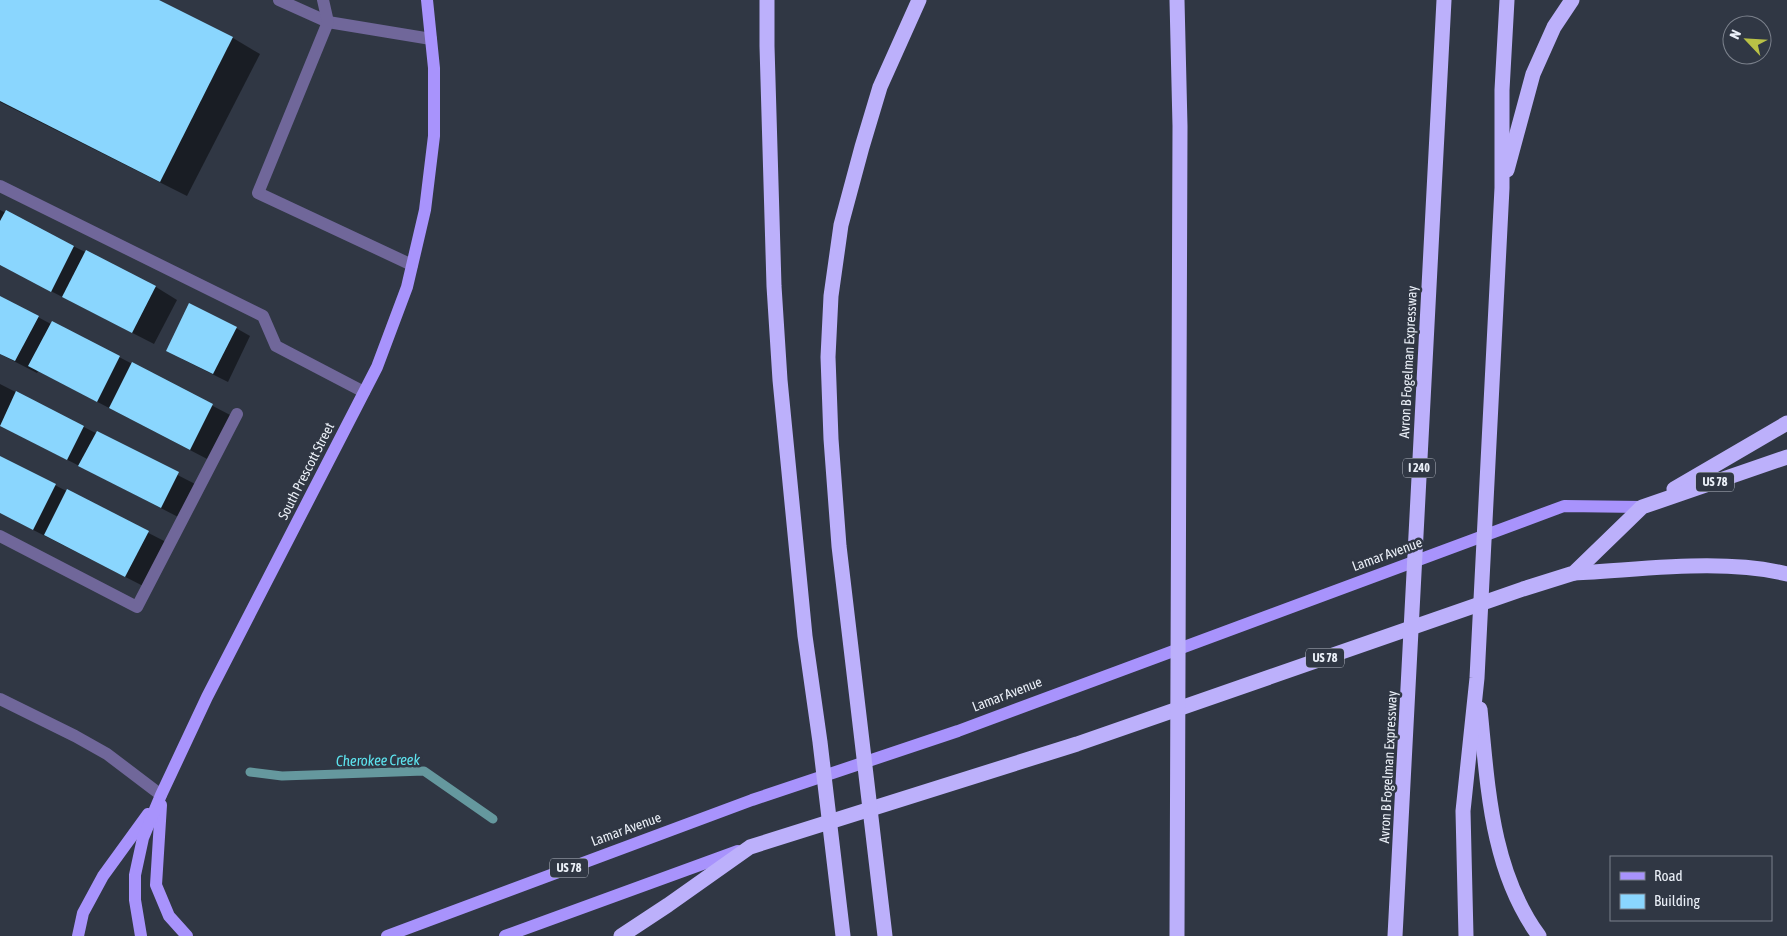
<svg xmlns="http://www.w3.org/2000/svg" width="1787" height="936" font-family="'Asap Condensed',sans-serif">
<style>
.shadow{fill:#0007}
.lines{fill:none;stroke-linecap:round;stroke-linejoin:round}
.stream{stroke:#65989e;stroke-width:9}
.building{fill:#8ad6fe}
.minor{stroke:#70679a;stroke-width:12}
.major{stroke:#a893fc;stroke-width:12}
.highway{stroke:#bcb0fb;stroke-width:15}
.labels{text-anchor:middle;dominant-baseline:central;stroke-width:5;stroke-linejoin:round;paint-order:stroke}
.shield{fill:#303744;stroke:#b3b8c2;stroke-width:1}
.shield-label{font-size:12px;font-weight:bold;fill:#ebf0f8}
.street-label{font-size:14px;fill:#ebf0f8;stroke:#303744}
.water-label{font-size:15px;font-style:italic;fill:#5de4ef;stroke:#303744}
</style>
<rect width="100%" height="100%" fill="#303744"/>
<!-- shadow -->
<g class="shadow">
<path d="M0,0H156L233,38L260,54L187,196L0,102Z"/>
<path d="M0,210L156,287L177,300L154,344L0,265Z"/>
<path d="M0,297L51,324L52,322L234,417L211,461L38,371L37,373L0,354Z"/>
<path d="M236,328L250,336L228,382L182,359Z"/>
<path d="M0,384L199,486L182,519L0,425Z"/>
<path d="M0,457L170,544L147,588L0,513Z"/>
</g>
<g class="lines">
<!-- stream -->
<path class="stream" d="M250,772L282,776L424,771L493,819"/>
</g>
<!-- building -->
<g class="building">
<path d="M0,0H159L233,37L160,182L0,101Z"/>
<path d="M6,210L74,246L51,292L0,265V221Z"/>
<path d="M86,250L156,286L132,333L62,297Z"/>
<path d="M0,296L39,316L15,361L0,354Z"/>
<path d="M189,303L237,327L213,374L166,351Z"/>
<path d="M52,321L120,356L97,402L28,366Z"/>
<path d="M132,362L213,404L190,450L109,408Z"/>
<path d="M16,391L84,426L67,460L0,426Z"/>
<path d="M97,431L179,472L161,508L78,466Z"/>
<path d="M0,456L56,484L33,530L0,513Z"/>
<path d="M67,489L149,531L125,577L44,535Z"/>
</g>
<g class="lines">
<!-- minor -->
<g class="minor">
<path d="M279,0L328,22L431,39"/>
<path d="M323,0L328,22L258,193L412,265"/>
<path d="M0,186L263,316L276,346L364,392"/>
<path d="M0,536L137,607L237,414"/>
<path d="M0,699L75,736L107,754L161,795"/>
</g>
<!-- major -->
<g class="major">
<path d="M161,805L156,885L169,916L187,936"/>
<path d="M78,936L83,913L103,876L148,814"/>
<path d="M141,936L135,900V875L143,838L161,795L207,697L377,367L407,287L425,210L434,136V68L427,0"/>
<path d="M387,936L752,800L958,731L1564,506L1642,507"/>
<path d="M505,936L738,851"/>
</g>
<!-- highway -->
<g class="highway">
<path d="M767,0V46L774,286L780,380L805,636L820,742L843,936"/>
<path d="M1507,170L1533,74L1554,27L1572,0"/>
<path d="M1674,489L1787,423"/>
<path d="M1574,573C1641,570 1722,558 1787,574"/>
<path d="M1480,709C1488,788 1491,870 1539,936"/>
<path d="M621,936L668,905L750,847L1077,744L1523,589L1574,573L1642,507L1787,457"/>
<path d="M885,936L839,546L831,439L828,357L831,296L841,225L862,147L880,87L919,0"/>
<path d="M1177,936L1180,126L1177,0"/>
<path d="M1395,936L1444,0"/>
<path d="M1466,936L1463,811L1477,678L1502,188V90L1507,0"/>
</g>
</g>
<g class="labels">
<!-- shield labels -->
<g class="shield">
<rect x="1403" y="458.5" width="32" height="19" rx="4"/>
<rect x="1696" y="472.5" width="38" height="19" rx="4"/>
<rect x="1306" y="648.5" width="38" height="19" rx="4"/>
<rect x="550" y="858.5" width="38" height="19" rx="4"/>
</g>
<g class="shield-label">
<text x="1419" y="468">I 240</text>
<text x="1715" y="482">US 78</text>
<text x="1325" y="658">US 78</text>
<text x="569" y="868">US 78</text>
</g>
<!-- street labels -->
<g class="street-label">
<text transform="translate(1408 362) rotate(-87)">Avron B Fogelman Expressway</text>
<text transform="translate(306 471) rotate(-63)">South Prescott Street</text>
<text transform="translate(1387 554) rotate(-20)">Lamar Avenue</text>
<text transform="translate(1007 694) rotate(-21)">Lamar Avenue</text>
<text transform="translate(1388 767) rotate(-87)">Avron B Fogelman Expressway</text>
<text transform="translate(626 829) rotate(-20)">Lamar Avenue</text>
</g>
<!-- water labels -->
<g class="water-label">
<text transform="translate(378 760) rotate(-1)">Cherokee Creek</text>
</g>
</g>
<!-- legend -->
<rect x="1610" y="856" width="162" height="65" fill="#303744" stroke="#7b818c"/>
<rect x="1620" y="872" width="25" height="8" fill="#a893fc" stroke="#7b818c"/>
<text x="1654" y="881" font-size="15" fill="#ebf0f8">Road</text>
<rect x="1620" y="894" width="25" height="15" fill="#8ad6fe" stroke="#7b818c"/>
<text x="1654" y="906" font-size="15" fill="#ebf0f8">Building</text>
<!-- north arrow -->
<g transform="translate(1747 40) rotate(295)"><circle r="24" fill="#303744" stroke="#7b818c"/>
<path d="M0-4L9 19L0 12L-9 19Z" fill="#b9c146"/>
<text y="-8" font-size="14" font-weight="bold" text-anchor="middle" fill="#ebf0f8">N</text>
</g>
</svg>
